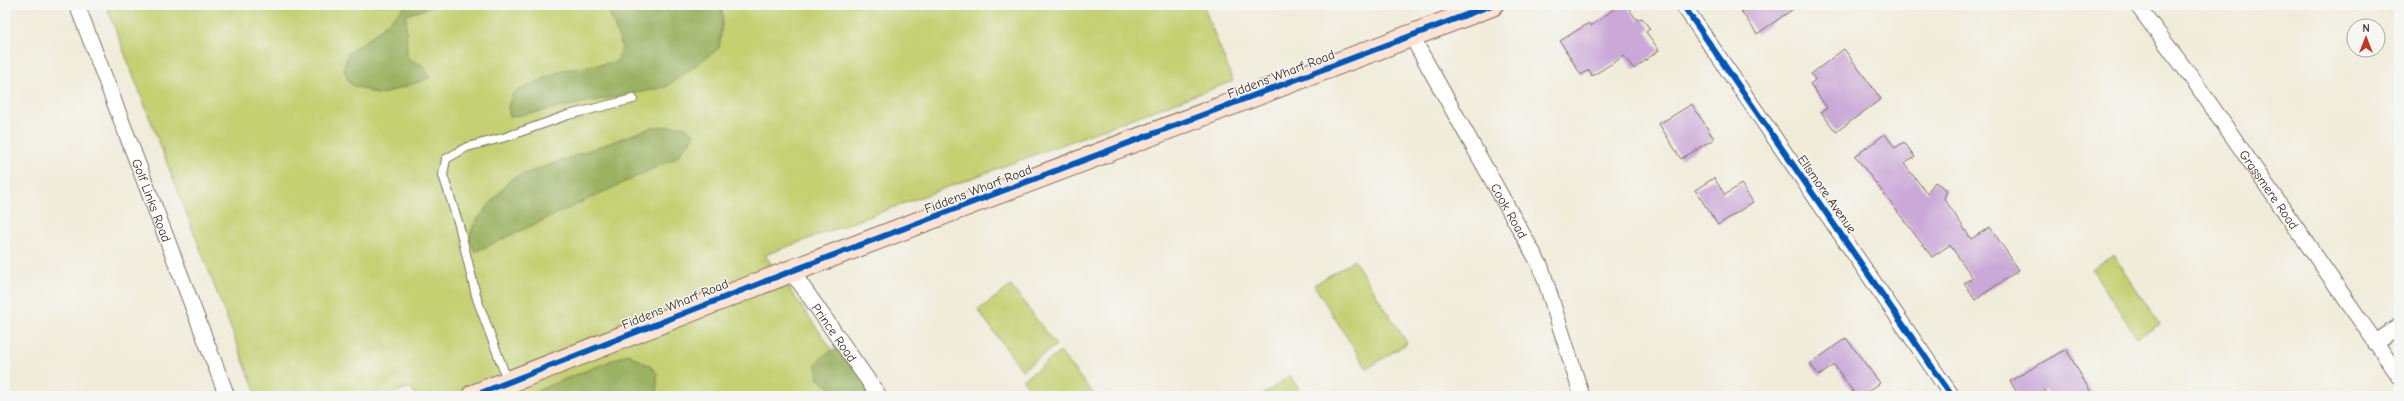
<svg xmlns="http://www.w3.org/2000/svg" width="2404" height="401" font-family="'Comic Neue',sans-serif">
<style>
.green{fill:#c4d072;stroke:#807d48}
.forest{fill:#9bb264;stroke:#6b6e41}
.building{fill:#caa8d7}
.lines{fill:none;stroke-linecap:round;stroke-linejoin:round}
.lane-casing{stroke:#7a6e60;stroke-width:10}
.street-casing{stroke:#7a6e60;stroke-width:17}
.secondary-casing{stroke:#7a6e60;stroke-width:24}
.lane{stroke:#fff;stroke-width:8}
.street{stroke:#fff;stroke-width:15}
.secondary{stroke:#fee3d2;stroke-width:22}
.cycleway-casing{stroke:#f6f6f2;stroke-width:8}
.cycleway{stroke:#0057b8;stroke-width:6}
.labels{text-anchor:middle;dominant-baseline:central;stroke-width:3;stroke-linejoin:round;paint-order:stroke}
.street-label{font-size:13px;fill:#3b2a1e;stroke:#f6f6f2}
</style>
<rect width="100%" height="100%" fill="#f6f6f2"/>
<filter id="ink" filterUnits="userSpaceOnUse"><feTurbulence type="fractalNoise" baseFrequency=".025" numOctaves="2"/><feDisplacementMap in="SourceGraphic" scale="8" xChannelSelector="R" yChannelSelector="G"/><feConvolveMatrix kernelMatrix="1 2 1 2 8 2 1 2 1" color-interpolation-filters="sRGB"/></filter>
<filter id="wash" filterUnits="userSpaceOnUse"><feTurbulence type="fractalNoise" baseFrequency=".012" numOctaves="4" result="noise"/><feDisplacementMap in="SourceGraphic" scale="16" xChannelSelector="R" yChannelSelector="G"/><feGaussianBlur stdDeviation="0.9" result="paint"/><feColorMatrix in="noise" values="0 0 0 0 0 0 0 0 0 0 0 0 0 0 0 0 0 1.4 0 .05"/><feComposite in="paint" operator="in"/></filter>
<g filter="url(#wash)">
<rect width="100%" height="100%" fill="#f0ecda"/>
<!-- green -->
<g class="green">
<path d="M106,5H1203L1233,81L765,255L865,396H416L410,387L385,396H257Z"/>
<path d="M2114,255L2159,324L2137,338L2092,269Z"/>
<path d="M1354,260L1407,343L1367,369L1314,285Z"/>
<path d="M1011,286L1056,345L1022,370L978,310Z"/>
<path d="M1060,352L1095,396H1036L1023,380Z"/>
<path d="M1290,376L1303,396H1261Z"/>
</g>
<!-- forest -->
<g class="forest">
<path d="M407,5H437L406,15L407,58L422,65L430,78L379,95L350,84L344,69L348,53L375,34Z"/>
<path d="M607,5H720L723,16L719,48L666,87L510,117L508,107L513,93L563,70L617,62L622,47Z"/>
<path d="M684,126L695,135L676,158L475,252L469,237L475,222L511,179L653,127Z"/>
<path d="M840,349L874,396H844L840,391L832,389L818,379L816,365C821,356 829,350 840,349Z"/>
<path d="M628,354L650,366L657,373V396H529L543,388Z"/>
</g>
<g id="blocks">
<!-- building -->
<g class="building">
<path d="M1619,5H1626L1637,20L1642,18L1650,29L1646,32L1659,50L1634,69L1624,56L1592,76L1589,70L1581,75L1560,41L1589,23L1591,26Z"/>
<path d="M1737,5H1799L1757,34Z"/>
<path d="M1844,49L1881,99L1836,132L1821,112L1827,108L1810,84L1815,80L1811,74Z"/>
<path d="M1692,104L1714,139L1681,159L1659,124Z"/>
<path d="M1885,134L1895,148L1904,142L1915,157L1904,164L1927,193L1935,182L1947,190L1944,198L1971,239L1990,227L2019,270L1975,300L1964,283L1973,278L1950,245L1932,257L1855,156Z"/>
<path d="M1714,178L1725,195L1741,184L1753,202L1718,225L1695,190Z"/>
<path d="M1846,338L1880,383L1862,396H1856L1834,365L1819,376L1810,364Z"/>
<path d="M2066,349L2093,396H2050L2045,390L2034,396H2019L2010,381Z"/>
</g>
</g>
</g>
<g filter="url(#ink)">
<use href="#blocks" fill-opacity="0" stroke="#7a6e60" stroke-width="1"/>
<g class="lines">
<defs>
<path id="lane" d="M508,382L477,299L459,225L443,175L446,159L467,147L506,137L568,115L633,99"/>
<g id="street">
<path id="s1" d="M77,5L227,396"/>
<path d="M1683,5L1952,396"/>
<path id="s2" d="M2137,5L2194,81L2399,376"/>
<path id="s3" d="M1412,37L1541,267L1582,396"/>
<path id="s4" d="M789,272L800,283L879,396"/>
<path d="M2375,343L2399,326"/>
</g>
<path id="secondary" d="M473,396L789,272L1492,5"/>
</defs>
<!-- lane casing -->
<use href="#lane" class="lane-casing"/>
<!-- street casing -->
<use href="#street" class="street-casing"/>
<!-- secondary casing -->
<use href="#secondary" class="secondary-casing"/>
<!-- lane -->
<use href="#lane" class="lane"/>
<!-- street -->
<use href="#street" class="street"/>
<!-- secondary -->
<use href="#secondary" class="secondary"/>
<defs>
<g id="cycleway">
<path d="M1683,5L1952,396"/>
<path d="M473,396L789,272L1492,5"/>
</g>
</defs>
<!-- cycleway casing -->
<use href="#cycleway" class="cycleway-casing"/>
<!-- cycleway -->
<use href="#cycleway" class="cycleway"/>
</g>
</g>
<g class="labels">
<!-- street labels -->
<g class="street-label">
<text transform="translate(1281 74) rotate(-21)">Fiddens Wharf Road</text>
<text transform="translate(978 189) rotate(-21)">Fiddens Wharf Road</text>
<text stroke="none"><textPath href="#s2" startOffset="227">Grassmere Road</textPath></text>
<text transform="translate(1827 194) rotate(55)">Ellsmore Avenue</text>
<text stroke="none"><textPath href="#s1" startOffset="209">Golf Links Road</textPath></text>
<text stroke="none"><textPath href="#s3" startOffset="199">Cook Road</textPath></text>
<text transform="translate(675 304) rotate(-22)">Fiddens Wharf Road</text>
<text stroke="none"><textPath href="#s4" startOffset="76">Prince Road</textPath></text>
</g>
</g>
<!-- margin -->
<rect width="2404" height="401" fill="none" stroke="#f6f6f2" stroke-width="20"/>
<!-- north arrow -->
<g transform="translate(2366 38)"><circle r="19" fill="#f6f6f2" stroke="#aba49d"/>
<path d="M0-3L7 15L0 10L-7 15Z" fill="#c8321e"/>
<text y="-6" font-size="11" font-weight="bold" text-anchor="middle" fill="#3b2a1e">N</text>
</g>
</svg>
